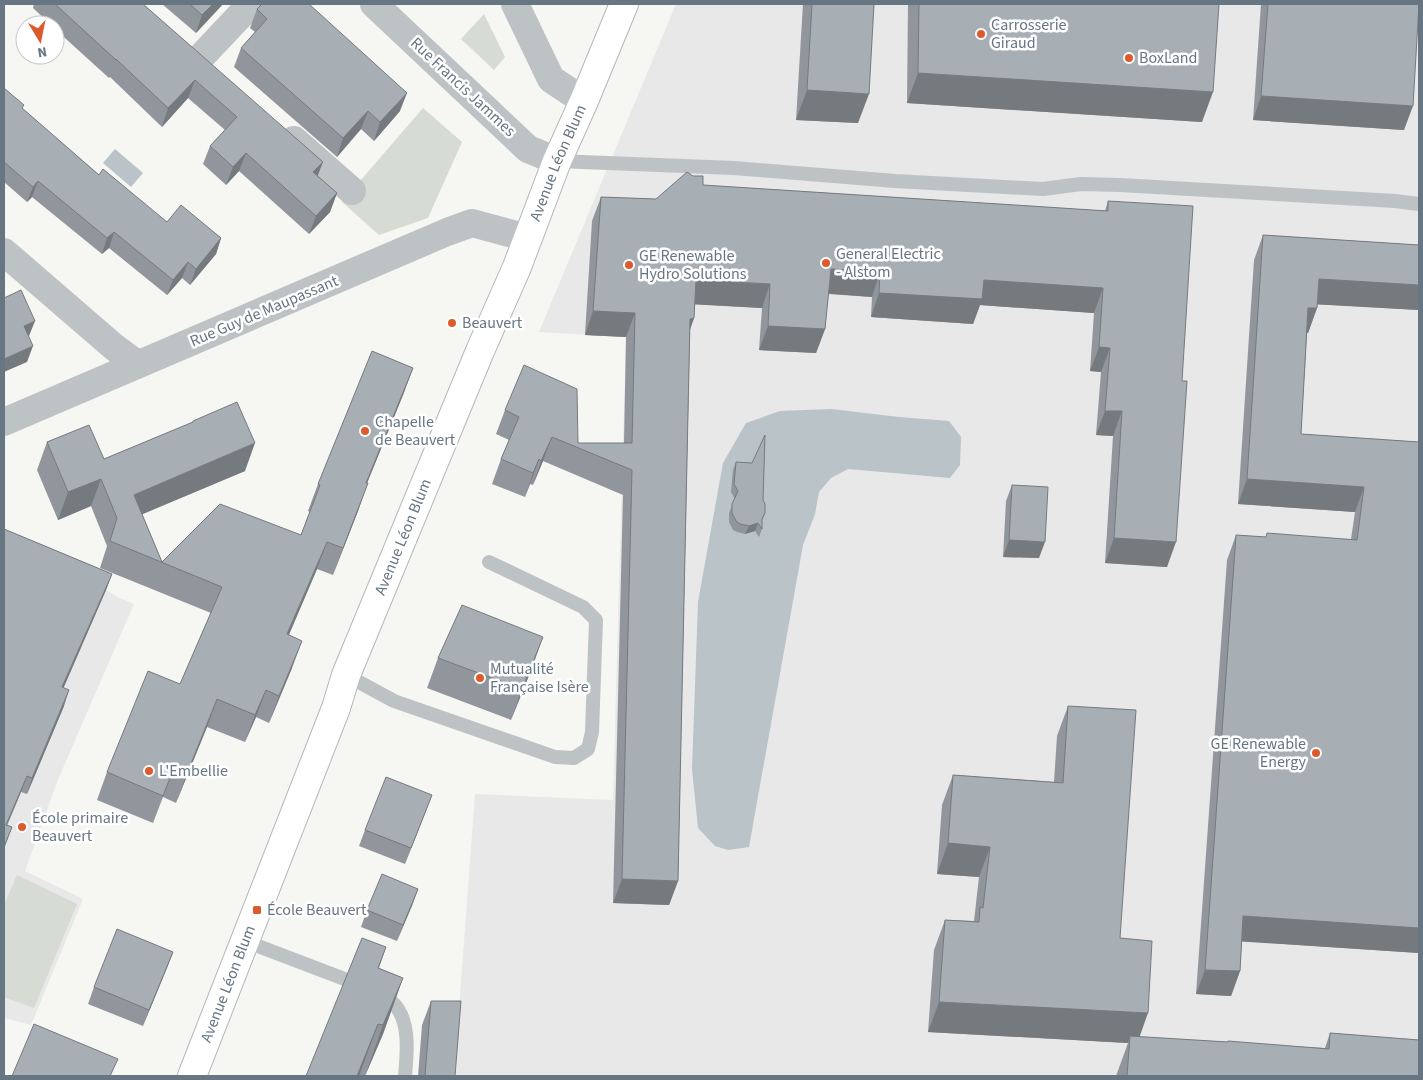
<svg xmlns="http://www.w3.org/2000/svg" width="1423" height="1080" font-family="'Source Sans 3',sans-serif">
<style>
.built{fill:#e7e8e7}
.green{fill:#d6dbd3}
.water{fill:#b9c3c8}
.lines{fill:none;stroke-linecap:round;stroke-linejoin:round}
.secondary-casing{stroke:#b2b7bc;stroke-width:30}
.lane{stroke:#bdc2c5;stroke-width:14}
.street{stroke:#bdc2c5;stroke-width:28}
.secondary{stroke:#fff;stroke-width:28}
.wall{fill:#90969b}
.shaded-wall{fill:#757a7e}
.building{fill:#a7afb4;stroke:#757a7e}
.poi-dot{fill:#dc5b2e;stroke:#fff;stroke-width:2}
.labels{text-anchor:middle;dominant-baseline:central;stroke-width:5;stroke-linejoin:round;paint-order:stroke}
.poi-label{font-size:16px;fill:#677683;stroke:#fff;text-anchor:start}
.street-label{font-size:16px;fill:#677683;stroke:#fff}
</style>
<rect width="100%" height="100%" fill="#f6f7f3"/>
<!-- built -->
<g class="built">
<path d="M676,4H1419V1076H454L475,794L613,800L626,337L539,332Z"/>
<path d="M4,546L106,590L117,597L134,604L57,782L25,871L83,899L31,1025L4,1018Z"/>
</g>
<!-- green -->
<g class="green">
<path d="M484,14L505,57L494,70L461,39Z"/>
<path d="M423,108L462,142L428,218L379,235L342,202Z"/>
<path d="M17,875L77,904L34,1008L4,997V905Z"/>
</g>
<!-- water -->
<g class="water">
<path d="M115,149L143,173L131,187L103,163Z"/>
<path d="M831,409L899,417L949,421L961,437L960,465L950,478L848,469L831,478L819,492L815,514L803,545L749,847L728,850L715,846L698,828L692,769L698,602L723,463L746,423L780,411Z"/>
</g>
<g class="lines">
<defs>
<g id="secondary">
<path id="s1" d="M192,1076L336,708L346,675L480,351L517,267L557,161L584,101L624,4"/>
</g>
</defs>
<!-- secondary casing -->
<use href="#secondary" class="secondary-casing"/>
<!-- lane -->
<g class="lane">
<path d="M557,161L734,168L895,181L1043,189L1081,184L1120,185L1395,201L1419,204"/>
<path d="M346,675L394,701L555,757L574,758L588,749L592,732L596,620L583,607L489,562"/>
<path d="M245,941L376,991C381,995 388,998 392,1002C411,1019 407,1054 405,1076"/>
</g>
<!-- street -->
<g class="street">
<path d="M374,4L528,149L557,161"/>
<path d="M515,4L551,79L584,101"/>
<path d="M200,58L251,4"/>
<path d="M294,140L352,191"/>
<path d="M4,252L114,347L137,364"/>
<path d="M4,422L447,232L472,223L528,238"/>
</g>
<!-- secondary -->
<use href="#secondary" class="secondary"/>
</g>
<!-- wall -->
<g class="wall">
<path d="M34,4H143L317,176L337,193L330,212L309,234L239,171L226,185L203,164L210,146L225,130L188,98L162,127L110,77L109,78L55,29V25H51L33,8Z"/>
<path d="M162,4H223L196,33Z"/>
<path d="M803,4H874L858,123L796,120Z"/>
<path d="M908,4H1219L1202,122L907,103Z"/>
<path d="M1261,4H1419L1404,130L1253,120Z"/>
<path d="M257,9L400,111L374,141L361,129L337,157L234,67L241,48L255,32L250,28Z"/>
<path d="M4,88L23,109L99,175L167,222L221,238L216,254L190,285L182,278L167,295L109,248L102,254L32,197L27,202L4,182Z"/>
<path d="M703,185L1105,211L1108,201L1167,567L1105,563L1113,436L1096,435L1101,372L1090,371L1094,313L980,305L973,324L871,317L872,297L828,294L825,329L816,353L759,350L762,308L695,304L694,318L690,330L678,881L669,905L613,903L623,495L543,461L533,485L530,484L525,497L492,484L501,459L509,440L496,434L505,410L578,443H624L626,337L585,335L592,221L601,197L656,199Z"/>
<path d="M1263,235L1419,245V310L1317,304V308L1308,333H1307L1301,434L1419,442V953L1242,941L1240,971L1231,996L1196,994L1227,560L1236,535L1266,537L1351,539L1355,512L1238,504L1254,260Z"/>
<path d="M413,368L403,395L367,483L358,511L333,575L317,569L289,635L292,668L269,723L256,717L245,742L207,727L176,803L163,797L153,823L97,800L107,772L180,684L211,613L100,568L107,546L91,506L58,520L37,470L47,442L104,459L192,423L193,421L245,471L142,514L162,562L301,535L310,512L308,511L318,484Z"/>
<path d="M736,462L763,500L765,513L762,521V529L759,537L755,531L745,534L737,532L733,530L729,522V513L735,499L731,492L733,470Z"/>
<path d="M1012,485L1039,558L1003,557L1006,501Z"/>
<path d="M4,529L112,574L106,590L63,688L64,706L27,794L21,792L7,825L12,827L4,849Z"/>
<path d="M438,658L532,668L511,720L427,688Z"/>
<path d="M1068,706L1120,938L1139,1037L1325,1048L1330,1033L1419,1040L1127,1076H1116L1128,1043L928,1032L934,950L945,920L974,921L979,877L937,874L942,805L953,775L1054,782L1057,736Z"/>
<path d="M432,795L405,864L359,846L365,830Z"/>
<path d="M418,889L397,941L361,927L367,910Z"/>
<path d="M386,947L379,968L403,978L383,1034L365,1076H306Z"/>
<path d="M173,952L143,1026L88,1004L94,987Z"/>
<path d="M431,1001L455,1076H418L422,1025Z"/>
</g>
<!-- shaded-wall -->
<g class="shaded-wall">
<path d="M213,4H223L196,33L202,15Z"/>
<path d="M918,73L1213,92L1202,122L907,103Z"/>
<path d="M195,80L188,98L162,127L168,108Z"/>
<path d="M807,90L869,94L858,123L796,120Z"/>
<path d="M407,93L400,111L374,141L380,122Z"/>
<path d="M1261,96L1413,106L1404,130L1253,120Z"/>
<path d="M368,111L361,129L337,157L343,138Z"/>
<path d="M246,153L239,171L226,185L233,167Z"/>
<path d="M323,162L316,180L313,172Z"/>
<path d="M38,181L32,197L27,202L33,187Z"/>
<path d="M337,193L330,212L309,234L316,216Z"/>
<path d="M114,232L109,248L102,254L107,238Z"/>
<path d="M221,238L216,254L190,285L196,269Z"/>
<path d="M188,262L182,278L167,295L173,280Z"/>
<path d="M831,269L880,272L872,297L822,293Z"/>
<path d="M1319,279L1419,285V310L1310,304Z"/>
<path d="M696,280L770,284L762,308L687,304Z"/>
<path d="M984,280L1103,288L1094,313L980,305L973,324L871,317L879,293Z"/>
<path d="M1308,308H1317L1308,333H1299Z"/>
<path d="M593,311L635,313L626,337L585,335Z"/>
<path d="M694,318L685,343L690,319Z"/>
<path d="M35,321L29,336L18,341L24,326Z"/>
<path d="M768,326L825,329L816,353L759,350Z"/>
<path d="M33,346L27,362L4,372V359Z"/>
<path d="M1099,347L1110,348L1101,372L1090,371Z"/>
<path d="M413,368L403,395L356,510L366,483Z"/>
<path d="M1105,411H1122L1113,436L1096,435Z"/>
<path d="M552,437L543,461L533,485L541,461Z"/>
<path d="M255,443L245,471L124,522L134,495Z"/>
<path d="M539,459L530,484L525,497L533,473Z"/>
<path d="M101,479L91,506L58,520L68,492Z"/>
<path d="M1247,479L1364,487L1355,512L1238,504Z"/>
<path d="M368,483L358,511L333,575L343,548Z"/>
<path d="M758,523L755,531L745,534L749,526Z"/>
<path d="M1114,538L1176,542L1167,567L1105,563Z"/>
<path d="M1009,540L1045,542L1039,558L1003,557Z"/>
<path d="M327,542L317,569L277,662L287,634Z"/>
<path d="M112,574L106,590L57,703L62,687Z"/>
<path d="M543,637L532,668L511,720L522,689Z"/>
<path d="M302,641L292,668L269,723L279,696Z"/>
<path d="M69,690L64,706L27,794L32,778Z"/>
<path d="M266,690L256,717L245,742L255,715Z"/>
<path d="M217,699L207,727L176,803L186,776Z"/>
<path d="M27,776L21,792L4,833V832Z"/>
<path d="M432,795L426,811L405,864L411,848Z"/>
<path d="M948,843L990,847L979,877L937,874Z"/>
<path d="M622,879L678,881L669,905L613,903Z"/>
<path d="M418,889L412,906L397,941L403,925Z"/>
<path d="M1243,916L1419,928V953L1234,941Z"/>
<path d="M173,952L167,968L143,1026L149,1010Z"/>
<path d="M1205,970L1240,971L1231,996L1196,994Z"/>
<path d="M403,978L383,1034L365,1076L383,1025Z"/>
<path d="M939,1002L1148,1013L1137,1044L1130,1036L1128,1043L928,1032Z"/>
<path d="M378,1024L359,1076H357Z"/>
</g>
<!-- building -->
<g class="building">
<path d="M55,4H143L323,162L313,172L337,193L316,216L246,153L233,167L210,146L237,117L195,80L168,108L116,59V60Z"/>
<path d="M190,4H213L202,15Z"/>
<path d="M262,4H309L407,93L380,122L368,111L343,138L241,48L267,19L257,9Z"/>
<path d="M812,4H874L869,94L807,90Z"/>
<path d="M919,4H1219L1213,92L918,73Z"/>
<path d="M1268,4H1419L1413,106L1261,96Z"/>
<path d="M4,88L24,105L22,108L99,175L103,169L167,222L181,205L221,238L196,269L188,262L173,280L114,232L107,238L38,181L33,187L4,162Z"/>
<path d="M687,172L693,176H703V185L1108,211V201L1193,206L1182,381H1187L1176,542L1114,538L1122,411H1105L1110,348L1099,347L1103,288L984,280L982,299L879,293L880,272L831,269L825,329L768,326L770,284L696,280L694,318L690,319L678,881L622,879L632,470L552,437L541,461L539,459L533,473L501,459L519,417L505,410L524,365L577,389L578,443H632L635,313L593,311L601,197L656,199Z"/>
<path d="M1263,235L1419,245V285L1319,279L1317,308H1308L1301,434L1419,442V928L1243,916L1240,971L1205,970L1236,535L1266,537L1267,533L1357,540L1364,487L1247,479Z"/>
<path d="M21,290L35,321L24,326L33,346L4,359V298Z"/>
<path d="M372,351L413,368L366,483H368L343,548L327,542L287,634L302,641L279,696L266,690L255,715L217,699L186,776L173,770L163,796L107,772L148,671L180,684L222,587L110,541L117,518L101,479L68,492L47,442L89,425L104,459L193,422V421L237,402L255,443L134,495L162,562L220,504L301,535L320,485L318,484Z"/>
<path d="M765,435L763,500L765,504V513L762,519V529L758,523L749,526L740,524L736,521L732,513V504L738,491L734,484L736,462L752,463Z"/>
<path d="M1012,485L1048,487L1045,542L1009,540Z"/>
<path d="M4,529L112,574L62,687L69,690L32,778L27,776L6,825L12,827L4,847Z"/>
<path d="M462,605L543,637L522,689L438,658Z"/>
<path d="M1068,706L1136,710L1120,938L1152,941L1148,1013L939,1002L945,920L979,922L980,907L983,908L990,847L948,843L953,775L1063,783Z"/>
<path d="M386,777L432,795L411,848L365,830Z"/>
<path d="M382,874L418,889L403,925L367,910Z"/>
<path d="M117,929L173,952L149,1010L94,987Z"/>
<path d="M362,938L386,947L378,968L403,978L383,1025L378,1024L357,1076H306Z"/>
<path d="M431,1001H461L455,1076H425Z"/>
<path d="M34,1024L118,1059L110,1076H12Z"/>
<path d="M1330,1033L1419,1040V1076H1127L1130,1036L1228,1042V1041L1329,1049Z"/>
</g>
<!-- markers -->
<g class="poi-dot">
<circle cx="981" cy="34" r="5"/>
<circle cx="1129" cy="58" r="5"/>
<circle cx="826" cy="263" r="5"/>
<circle cx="629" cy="265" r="5"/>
<circle cx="452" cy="323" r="5"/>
<circle cx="365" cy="431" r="5"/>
<circle cx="480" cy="678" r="5"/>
<circle cx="1316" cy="753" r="5"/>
<circle cx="149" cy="771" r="5"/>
<circle cx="22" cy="827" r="5"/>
<rect x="252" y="905" width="10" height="10" rx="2.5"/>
</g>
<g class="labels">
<!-- poi labels -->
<g class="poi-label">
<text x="991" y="25">Carrosserie<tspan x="991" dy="18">Giraud</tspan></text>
<text x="1139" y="58">BoxLand</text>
<text x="836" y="254">General Electric<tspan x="836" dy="18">- Alstom</tspan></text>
<text x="639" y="256">GE Renewable<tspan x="639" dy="18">Hydro Solutions</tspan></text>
<text x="462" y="323">Beauvert</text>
<text x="375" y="422">Chapelle<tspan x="375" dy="18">de Beauvert</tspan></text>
<text x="490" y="669">Mutualité<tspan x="490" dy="18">Française Isère</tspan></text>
<text x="1306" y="744" text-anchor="end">GE Renewable<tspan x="1306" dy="18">Energy</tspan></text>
<text x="159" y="771">L'Embellie</text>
<text x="32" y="818">École primaire<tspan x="32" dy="18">Beauvert</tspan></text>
<text x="267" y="910">École Beauvert</text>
</g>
<!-- street labels -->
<g class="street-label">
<text transform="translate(463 87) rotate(43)">Rue Francis Jammes</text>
<text stroke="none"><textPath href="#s1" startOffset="984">Avenue Léon Blum</textPath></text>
<text transform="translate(264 311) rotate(-23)">Rue Guy de Maupassant</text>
<text stroke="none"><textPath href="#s1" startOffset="579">Avenue Léon Blum</textPath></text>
<text stroke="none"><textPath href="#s1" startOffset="99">Avenue Léon Blum</textPath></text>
</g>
</g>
<!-- border -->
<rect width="1423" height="1080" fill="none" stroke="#677683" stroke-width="10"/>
<!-- north arrow -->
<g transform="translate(40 40) rotate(170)"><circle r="24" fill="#ffffff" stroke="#c2c8cd"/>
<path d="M0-4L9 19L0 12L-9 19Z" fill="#dc5b2e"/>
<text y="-8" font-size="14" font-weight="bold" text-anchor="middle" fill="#677683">N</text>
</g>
</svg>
